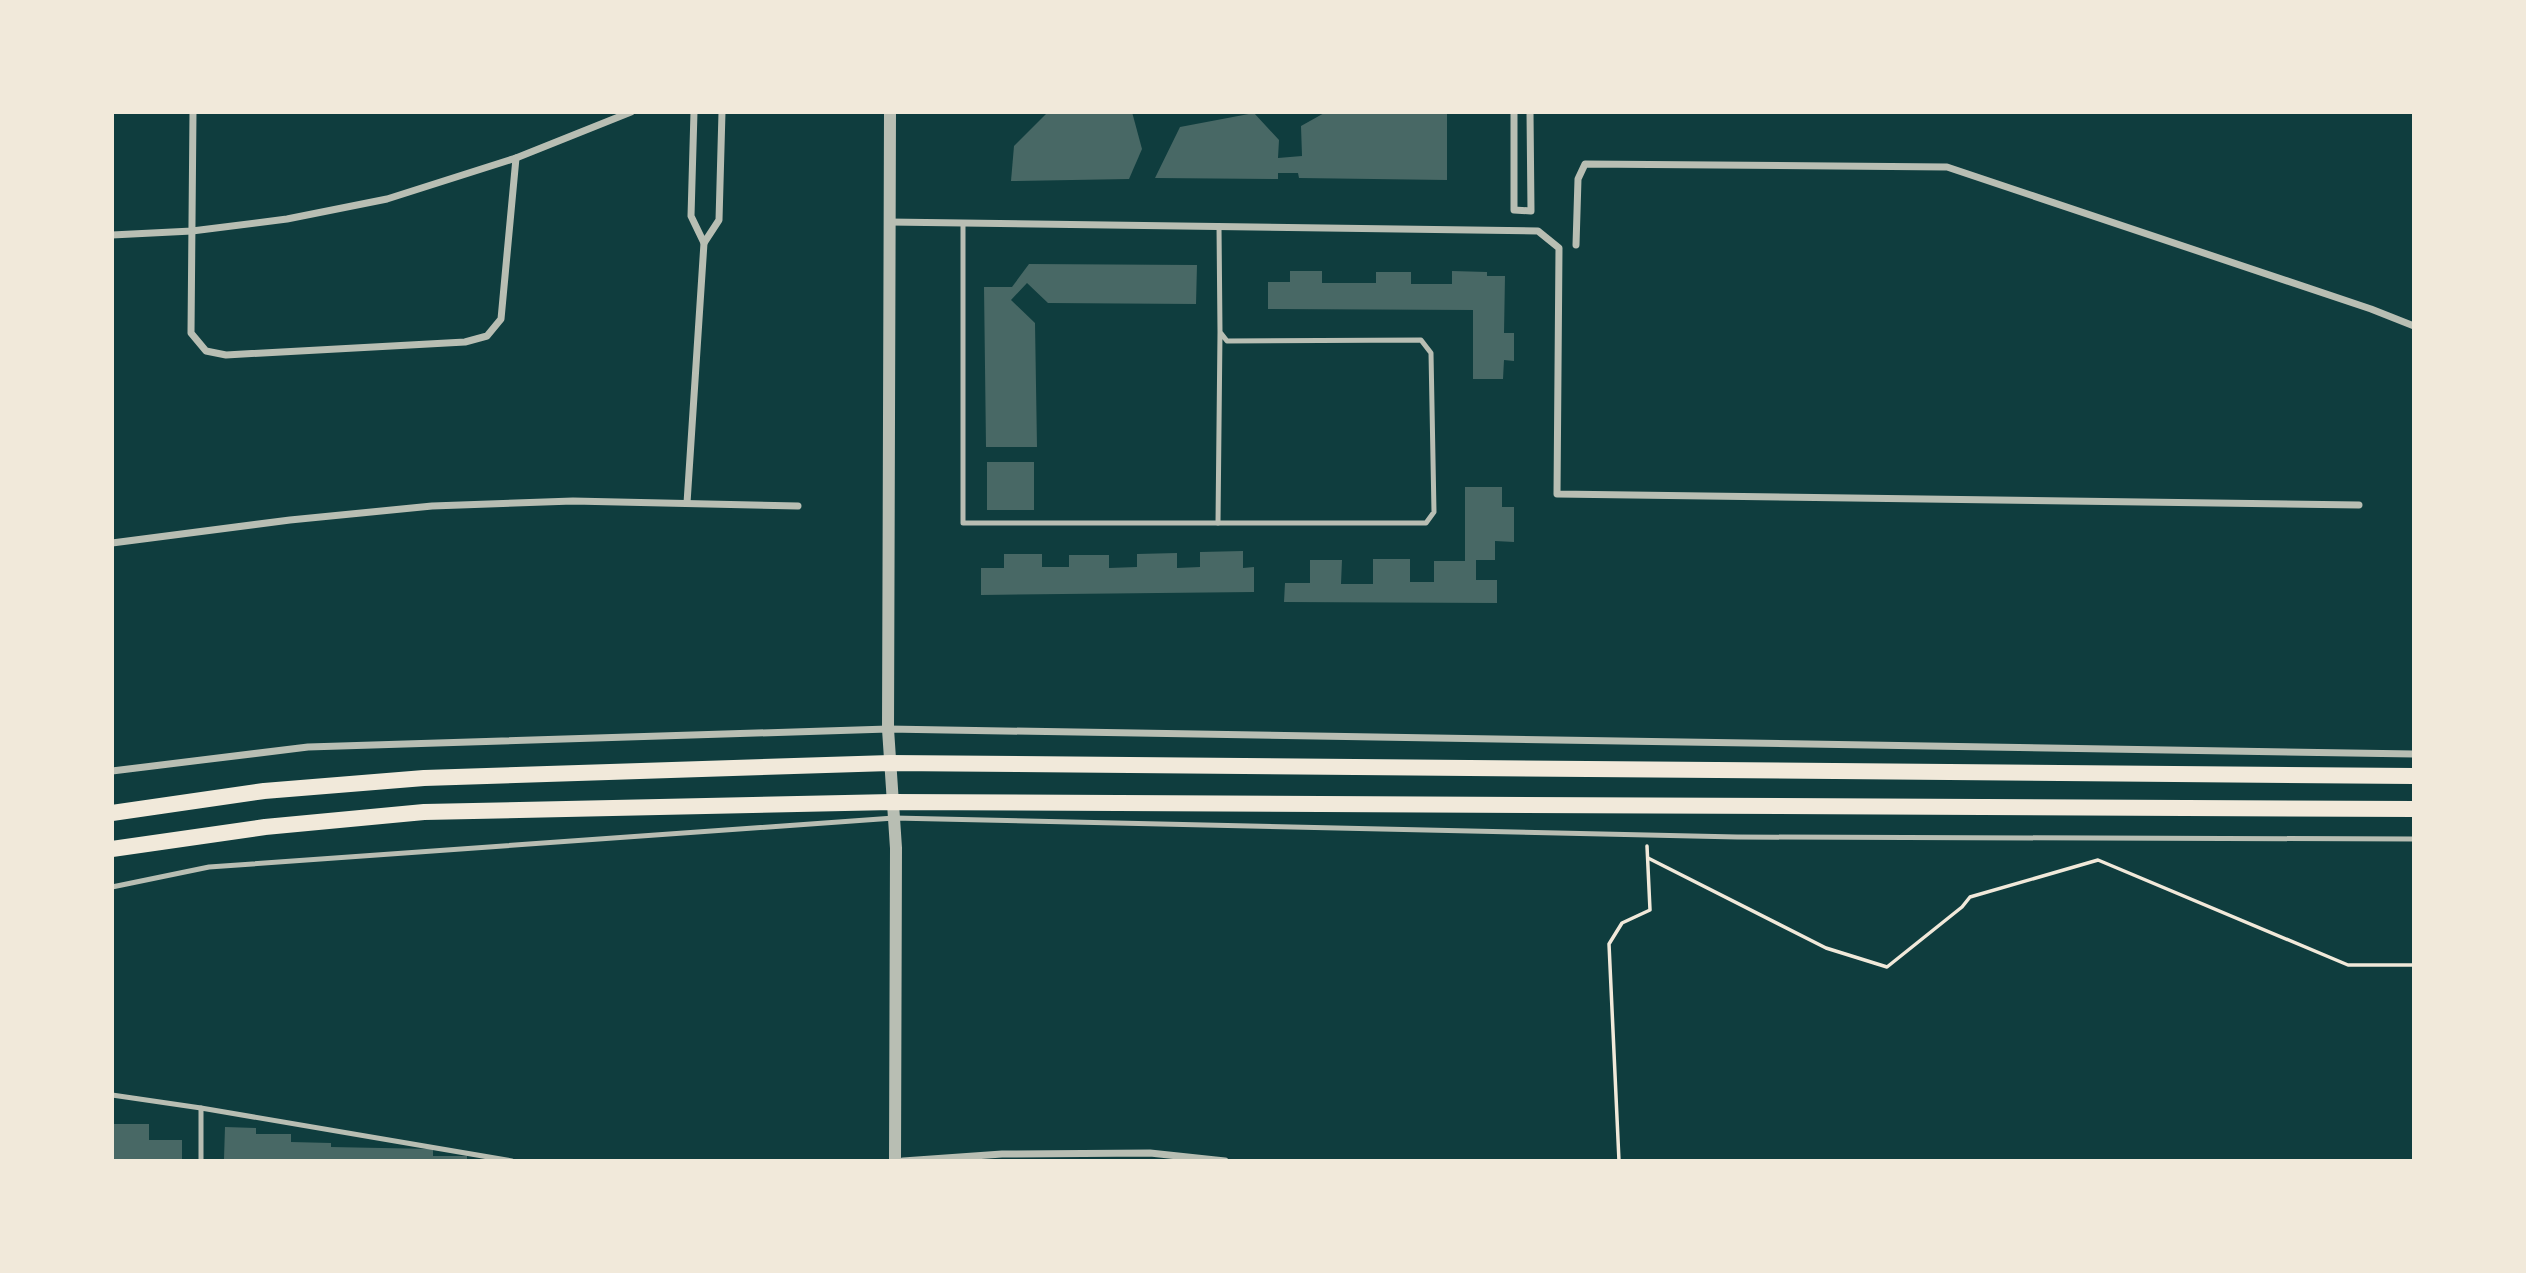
<svg xmlns="http://www.w3.org/2000/svg" width="2526" height="1273" font-family="'Noto Sans',sans-serif">
<style>
.building{fill:#486865}
.lines{fill:none;stroke-linecap:round;stroke-linejoin:round}
.path{stroke:#f1e9da;stroke-width:3.5}
.service{stroke:#b8beb3;stroke-width:5}
.minor{stroke:#b8beb3;stroke-width:7}
.tertiary{stroke:#b8beb3;stroke-width:12}
.primary{stroke:#f1e9da;stroke-width:16}
</style>
<rect width="100%" height="100%" fill="#0f3d3e"/>
<!-- building -->
<g class="building">
<path d="M1048,112H1132L1142,149L1129,179L1011,181L1014,146Z"/>
<path d="M1326,112H1447V180L1299,178L1298,173H1278V179L1155,178L1180,127L1254,113L1279,140L1278,158L1302,156L1301,126Z"/>
<path d="M1029,264L1197,265L1196,304L1048,303L1027,283L1011,300L1035,323L1037,447H986L984,287H1012Z"/>
<path d="M1290,271H1322V283H1376V272H1411V284H1452V271L1487,272V276H1505L1504,333H1514V361L1504,360L1503,379H1473V310L1268,309V282H1290Z"/>
<rect x="987" y="462" width="47" height="48"/>
<path d="M1465,487H1502V507H1514V542L1495,541V560H1476V580H1497V603L1284,602L1285,583H1310V560H1342L1341,584H1373V559H1410V582H1434V561H1465Z"/>
<path d="M1243,551V568L1254,567V592L981,595V568H1004V554H1042V567H1069V555H1109V568L1137,567V554L1177,553V568L1200,567V552Z"/>
<path d="M112,1124H149V1140H182V1161H112Z"/>
<path d="M225,1127L256,1128V1134H291V1142L331,1143V1147L433,1149V1156H467V1161H260L224,1159Z"/>
</g>
<g class="lines">
<!-- path -->
<g class="path">
<path d="M1648,858L1826,948L1887,967L1962,907L1970,897L2098,860L2348,965H2414"/>
<path d="M1619,1161L1609,944L1622,923L1650,910L1647,846"/>
</g>
<!-- service -->
<g class="service">
<path d="M963,223V523H1218"/>
<path d="M1219,226L1220,332L1227,341L1421,340L1431,353L1434,512L1426,523H1218L1220,332"/>
<path d="M112,887L209,867L894,818L1737,837L2414,839"/>
<path d="M112,1095L201,1108L512,1161"/>
<path d="M201,1161V1108"/>
</g>
<!-- minor -->
<g class="minor">
<path d="M193,112L191,333L206,351L226,355L465,342L487,336L501,319L516,158"/>
<path d="M694,112L691,216L704,243L719,220L722,112"/>
<path d="M1514,112V210L1531,211L1530,112"/>
<path d="M889,222L1538,231L1559,248L1557,494L2359,505"/>
<path d="M112,235L192,231L287,219L387,199L516,158L631,112"/>
<path d="M1576,245L1578,179L1585,164L1947,167L2371,309L2414,326"/>
<path d="M687,503L704,243"/>
<path d="M112,543L290,520L432,506L573,501L798,506"/>
<path d="M112,771L308,747L888,729L2414,754"/>
<path d="M903,1161L1002,1154L1150,1153L1225,1161"/>
</g>
<!-- tertiary -->
<path class="tertiary" d="M890,112L888,729L896,848L895,1161"/>
<!-- primary -->
<g class="primary">
<path d="M112,813L264,791L424,778L890,763L2414,776"/>
<path d="M112,849L265,827L424,812L892,802L2414,809"/>
</g>
</g>
<!-- border -->
<rect width="2526" height="1273" fill="none" stroke="#f1e9da" stroke-width="228"/>
</svg>
